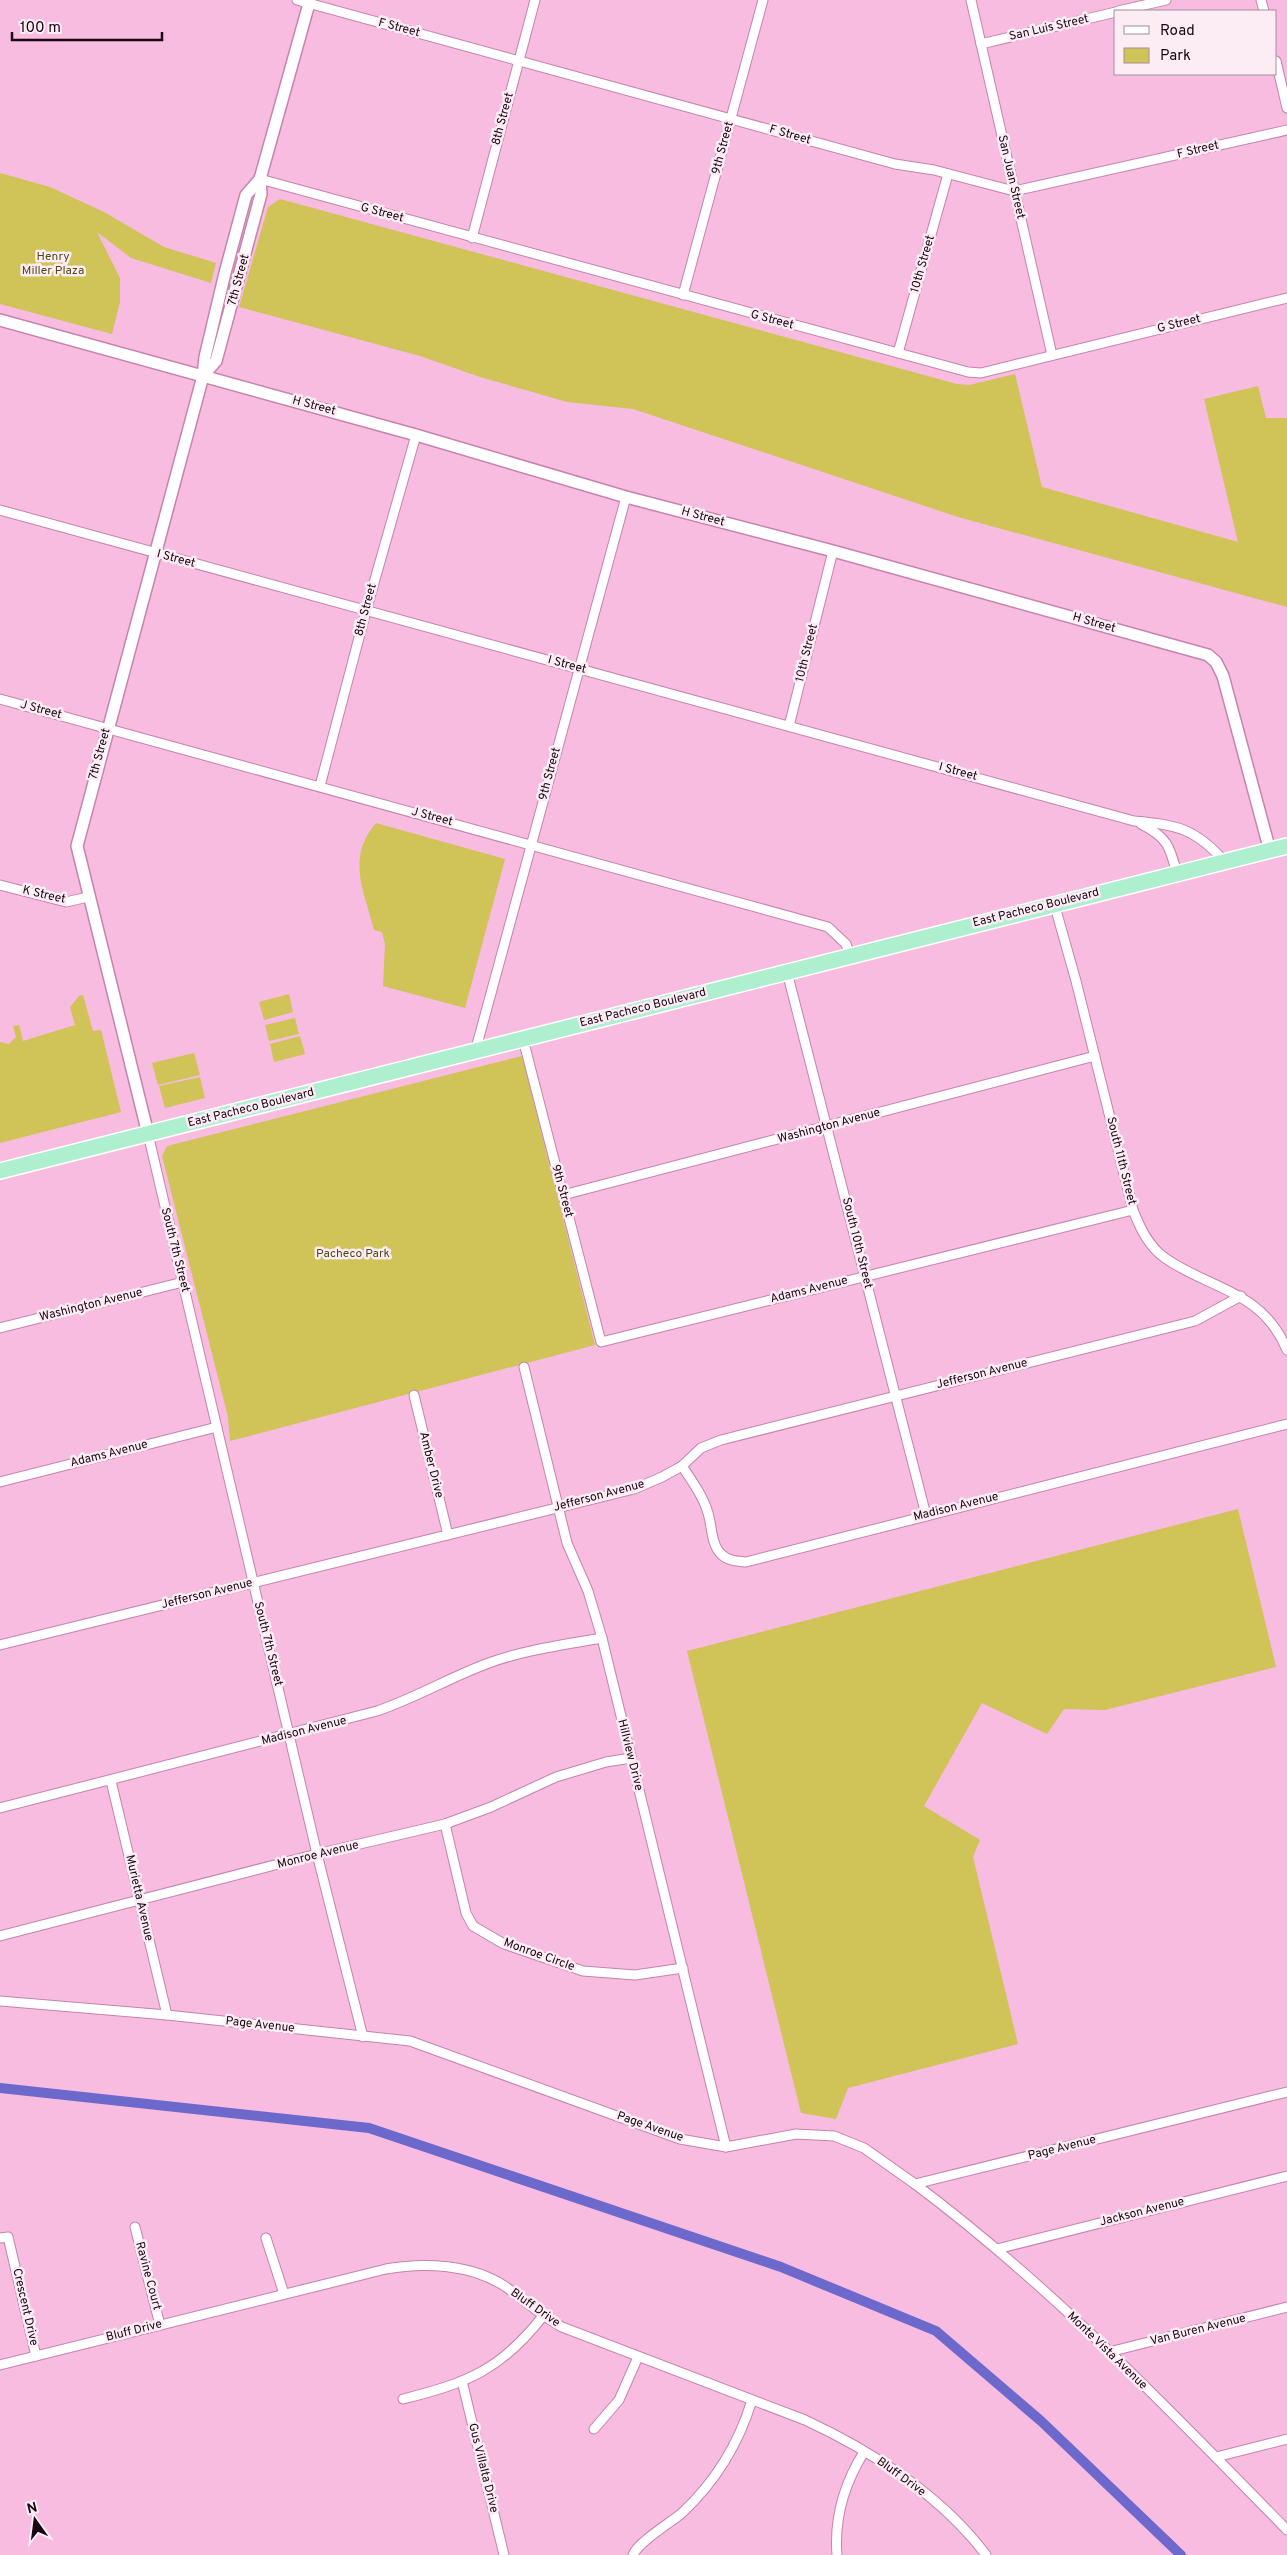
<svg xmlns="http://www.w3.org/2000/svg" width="1287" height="2555" font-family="Overpass,sans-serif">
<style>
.green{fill:#d0c357}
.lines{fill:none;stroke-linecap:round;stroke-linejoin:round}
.stream{stroke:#544a94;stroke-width:3}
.canal{stroke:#6c68cc;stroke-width:10}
.minor-casing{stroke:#c782ad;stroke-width:11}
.tertiary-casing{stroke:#c782ad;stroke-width:14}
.trunk-casing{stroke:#fff;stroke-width:18}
.minor{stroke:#fff;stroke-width:9}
.tertiary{stroke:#fff;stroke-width:11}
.trunk{stroke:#aeefcf;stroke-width:15}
.labels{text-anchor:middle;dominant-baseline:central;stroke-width:5;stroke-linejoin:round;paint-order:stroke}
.street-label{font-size:12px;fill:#1b0413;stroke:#fcedf5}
.park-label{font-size:12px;fill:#504a15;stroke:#fcedf5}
</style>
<rect width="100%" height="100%" fill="#f7bce0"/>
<!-- green -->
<g class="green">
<path d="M0,173L50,187L104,212L164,247L216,263L211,283L131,258L97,232L120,278V302L112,334L0,304Z"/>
<path d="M280,199L957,384L969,385L1015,374L1042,487L1238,542L1204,399L1258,386L1266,418H1287V607L958,517L633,409L567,402L480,377L420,356L239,307L268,207Z"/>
<path d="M376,823L505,859L465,1008L383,986L385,944L382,932L374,930C364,890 346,858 376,823Z"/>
<path d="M289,994L293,1012L264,1020L259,1002Z"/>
<path d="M83,995L93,1031L101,1030L121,1112L0,1143V1042L9,1044L16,1037L13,1026L19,1025L23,1041L75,1025L70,1007L79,996Z"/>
<path d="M295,1018L299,1034L269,1041L265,1025Z"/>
<path d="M300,1036L305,1054L274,1062L270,1044Z"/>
<path d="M194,1053L200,1075L158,1085L152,1063Z"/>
<path d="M522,1056L595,1345L230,1441L228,1417L162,1156L167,1146Z"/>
<path d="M200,1077L205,1098L165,1108L159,1086Z"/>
<path d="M1238,1509L1276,1667L1105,1710L1064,1709L1047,1734L982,1703L924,1806L980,1840L973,1857L1018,2044L848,2088L836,2119L801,2113L687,1651Z"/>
</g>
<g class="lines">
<!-- stream -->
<path class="stream" d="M829,2285L836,2288"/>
<!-- canal -->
<path class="canal" d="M0,2088L369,2128L781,2267L936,2331L1041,2421L1181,2555"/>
<defs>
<g id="minor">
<path d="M297,0L895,164L934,170L1014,191L1287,130"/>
<path d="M971,0L1052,355"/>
<path d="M1261,0L1264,11"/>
<path d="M1118,11L1166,0"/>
<path d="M981,44L1116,12"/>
<path d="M1276,61L1287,108"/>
<path d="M260,179L968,372L981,373L1287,298"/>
<path d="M472,238L535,0"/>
<path d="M683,295L763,0"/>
<path d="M898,353L948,174"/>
<path d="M0,510L1134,821C1177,825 1195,828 1225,862"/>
<path d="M0,699L828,927L846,944L850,955"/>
<path d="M789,726L833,551"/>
<path d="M320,786L366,611L416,435"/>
<path d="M1141,824C1167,837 1170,846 1177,874"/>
<path d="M0,885L66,902L88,897"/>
<path d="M1054,903L1076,981L1133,1210C1140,1228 1149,1247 1165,1258C1211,1290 1262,1290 1287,1350"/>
<path d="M787,972L926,1515"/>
<path d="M523,1039L601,1342L1133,1210"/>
<path d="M475,1052L626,497"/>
<path d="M148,1134L317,1854L363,2037"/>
<path d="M563,1195L1095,1056"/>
<path d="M0,1328L183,1282"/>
<path d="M524,1367L567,1543L588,1591L602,1638L726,2147"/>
<path d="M414,1395L448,1535"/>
<path d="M682,1466C692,1481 703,1496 708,1513C712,1526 711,1544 721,1554C728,1561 737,1561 746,1562L1287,1424"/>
<path d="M0,1482L217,1427"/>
<path d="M0,1645L634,1489L662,1477L682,1466L701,1448L721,1440L1195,1321L1241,1296"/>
<path d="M111,1781L167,2015"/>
<path d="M0,1808L377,1711C415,1698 449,1678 486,1664C523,1650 563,1645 602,1638"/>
<path d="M445,1824L466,1913L473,1926L504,1944L583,1971L635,1975L683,1968"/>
<path d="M0,1936L317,1854L445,1824L491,1807L556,1777L606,1762L631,1758"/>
<path d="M0,2001L167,2015L410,2041L680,2139L726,2147L796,2134L834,2136L864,2148L915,2184L1287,2092"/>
<path d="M915,2184C1051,2286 1169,2409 1287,2530"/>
<path d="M135,2227L160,2325"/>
<path d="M0,2238L8,2237L36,2356"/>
<path d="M266,2238L284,2294"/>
<path d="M997,2249L1287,2176"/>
<path d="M1109,2352L1287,2307"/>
<path d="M0,2365L386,2269C424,2262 472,2264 506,2287C525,2301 542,2316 562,2327L805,2420C872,2451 942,2496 986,2555"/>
<path d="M462,2381L504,2555"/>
<path d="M403,2399C467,2383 501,2370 543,2316"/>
<path d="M594,2429L619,2400L638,2357"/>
<path d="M1216,2457L1287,2439"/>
<path d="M633,2555C638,2542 670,2523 682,2513C715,2482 739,2443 752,2400"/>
<path d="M837,2555C834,2517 844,2484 864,2452"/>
</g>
<g id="tertiary">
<path d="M0,320L416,435L626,497L833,551L1208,655L1216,662L1223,676L1270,851"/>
<path d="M203,376L216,361L261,194L260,179L310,0"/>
<path d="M148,1134L77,846L203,376L205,357L225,273L246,195L260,179"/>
</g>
<path id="trunk" d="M0,1171L1287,846"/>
</defs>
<!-- minor casing -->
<use href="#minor" class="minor-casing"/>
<!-- tertiary casing -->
<use href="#tertiary" class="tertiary-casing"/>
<!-- trunk casing -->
<use href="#trunk" class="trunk-casing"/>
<!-- minor -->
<use href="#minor" class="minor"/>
<!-- tertiary -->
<use href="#tertiary" class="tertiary"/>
<!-- trunk -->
<use href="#trunk" class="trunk"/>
</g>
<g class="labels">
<!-- street labels -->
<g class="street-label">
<text transform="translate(399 28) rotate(15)">F Street</text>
<text transform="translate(1049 28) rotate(-13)">San Luis Street</text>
<text transform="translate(503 119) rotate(-75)">8th Street</text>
<text transform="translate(790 135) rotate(16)">F Street</text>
<text transform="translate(723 148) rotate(-75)">9th Street</text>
<text transform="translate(1198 150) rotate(-13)">F Street</text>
<text transform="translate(1011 177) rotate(77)">San Juan Street</text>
<text transform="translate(382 213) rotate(15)">G Street</text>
<text transform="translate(923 264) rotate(-74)">10th Street</text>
<text transform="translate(239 280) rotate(-75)">7th Street</text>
<text transform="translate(772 320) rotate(15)">G Street</text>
<text transform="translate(1179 324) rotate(-14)">G Street</text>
<text transform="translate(314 406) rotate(15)">H Street</text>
<text transform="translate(703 517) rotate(15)">H Street</text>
<text transform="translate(176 559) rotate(15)">I Street</text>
<text transform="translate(366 610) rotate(-75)">8th Street</text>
<text transform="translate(1094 623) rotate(16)">H Street</text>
<text transform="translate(807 653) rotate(-76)">10th Street</text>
<text transform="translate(567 665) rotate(15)">I Street</text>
<text transform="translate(41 710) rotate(15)">J Street</text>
<text transform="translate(100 754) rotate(-75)">7th Street</text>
<text transform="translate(958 772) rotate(15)">I Street</text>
<text transform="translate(550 774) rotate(-75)">9th Street</text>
<text transform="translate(432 817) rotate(15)">J Street</text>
<text transform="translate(44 895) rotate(13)">K Street</text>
<text transform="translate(1036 908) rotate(-14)">East Pacheco Boulevard</text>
<text transform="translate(643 1008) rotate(-14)">East Pacheco Boulevard</text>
<text transform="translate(251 1108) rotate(-14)">East Pacheco Boulevard</text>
<text transform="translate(829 1126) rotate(-15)">Washington Avenue</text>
<text transform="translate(1121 1161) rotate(76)">South 11th Street</text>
<text transform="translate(562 1191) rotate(75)">9th Street</text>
<text transform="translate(857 1243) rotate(76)">South 10th Street</text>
<text transform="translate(175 1250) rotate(76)">South 7th Street</text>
<text transform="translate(809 1290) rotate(-14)">Adams Avenue</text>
<text transform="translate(91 1305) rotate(-14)">Washington Avenue</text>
<text transform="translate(982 1374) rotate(-14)">Jefferson Avenue</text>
<text transform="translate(109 1454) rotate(-14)">Adams Avenue</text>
<text transform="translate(431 1465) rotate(76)">Amber Drive</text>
<text transform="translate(599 1496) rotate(-15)">Jefferson Avenue</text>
<text transform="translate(956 1507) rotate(-14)">Madison Avenue</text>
<text transform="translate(207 1594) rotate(-14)">Jefferson Avenue</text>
<text transform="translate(268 1644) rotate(76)">South 7th Street</text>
<text transform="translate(304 1731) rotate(-14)">Madison Avenue</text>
<text transform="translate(630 1755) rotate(76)">Hillview Drive</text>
<text transform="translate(318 1855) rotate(-14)">Monroe Avenue</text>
<text transform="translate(139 1898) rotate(77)">Murietta Avenue</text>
<text transform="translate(539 1955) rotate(20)">Monroe Circle</text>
<text transform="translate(260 2025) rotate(6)">Page Avenue</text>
<text transform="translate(650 2127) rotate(19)">Page Avenue</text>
<text transform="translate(1062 2148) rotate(-14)">Page Avenue</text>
<text transform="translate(1142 2212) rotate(-14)">Jackson Avenue</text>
<text transform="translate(148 2276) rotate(75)">Ravine Court</text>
<text transform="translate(25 2307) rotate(77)">Crescent Drive</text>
<text transform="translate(535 2308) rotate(35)">Bluff Drive</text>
<text transform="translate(1198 2330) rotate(-14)">Van Buren Avenue</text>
<text transform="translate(134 2331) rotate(-14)">Bluff Drive</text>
<text transform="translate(1107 2351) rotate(44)">Monte Vista Avenue</text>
<text transform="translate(483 2468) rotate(76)">Gus Villalta Drive</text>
<text transform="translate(901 2477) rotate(36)">Bluff Drive</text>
</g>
<!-- park labels -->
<g class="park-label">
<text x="53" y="257">Henry<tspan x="53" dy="14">Miller Plaza</tspan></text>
<text x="353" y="1254">Pacheco Park</text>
</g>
</g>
<!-- legend -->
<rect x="1114" y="10" width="162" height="65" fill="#fcedf5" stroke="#a2909b"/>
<rect x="1124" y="26" width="25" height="8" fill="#ffffff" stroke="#a2909b"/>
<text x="1160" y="35" font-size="15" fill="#1b0413">Road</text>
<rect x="1124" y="48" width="25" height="15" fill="#d0c357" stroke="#a2909b"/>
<text x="1160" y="60" font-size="15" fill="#1b0413">Park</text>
<!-- north arrow -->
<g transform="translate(35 2520) rotate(346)" stroke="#fcedf5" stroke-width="4" paint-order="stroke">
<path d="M0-4L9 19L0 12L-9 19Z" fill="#1b0413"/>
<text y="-8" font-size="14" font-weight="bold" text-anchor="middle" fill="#1b0413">N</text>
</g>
<!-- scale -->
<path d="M12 32v8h150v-8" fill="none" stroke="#1b0413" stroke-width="2.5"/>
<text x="20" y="32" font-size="15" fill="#1b0413" stroke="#fcedf5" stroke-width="4" paint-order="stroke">100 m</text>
</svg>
